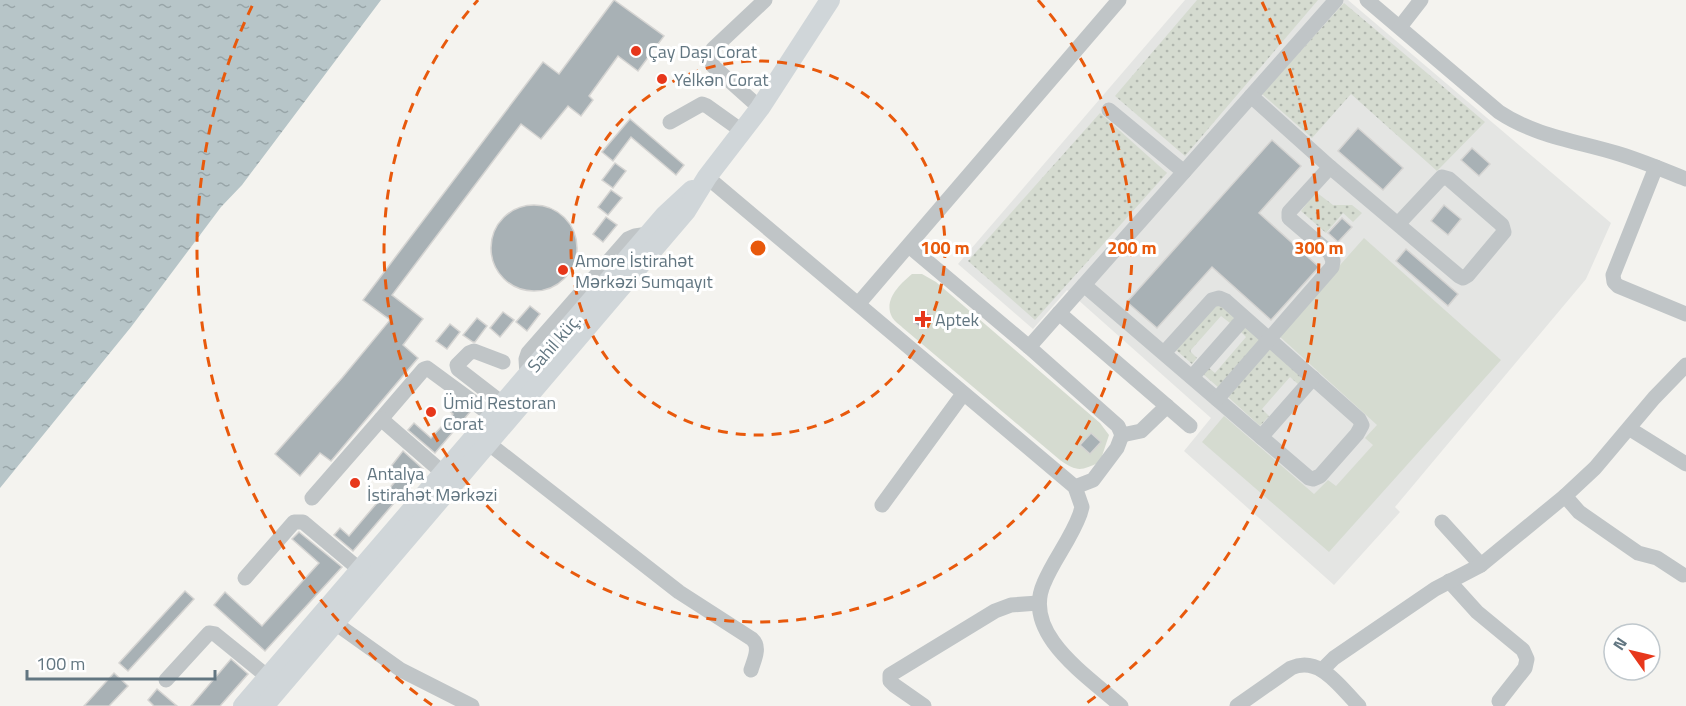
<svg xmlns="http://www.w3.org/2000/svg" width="1686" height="706" font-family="'Titillium Web',sans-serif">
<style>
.built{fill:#e4e5e3}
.grass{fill:url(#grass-dots)}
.park{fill:#d5dbd0}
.water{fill:url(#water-ripples)}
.building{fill:#a8b1b5;stroke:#d5d4d2;stroke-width:1.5}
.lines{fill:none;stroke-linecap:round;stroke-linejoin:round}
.minor{stroke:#c0c5c7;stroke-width:15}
.major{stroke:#d0d6d9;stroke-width:20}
.ring{fill:none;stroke:#e8590c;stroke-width:3;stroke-dasharray:10 8}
.poi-dot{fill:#e7371b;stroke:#fff;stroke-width:2}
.labels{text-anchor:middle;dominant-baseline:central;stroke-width:6;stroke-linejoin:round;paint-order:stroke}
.poi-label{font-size:18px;fill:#627681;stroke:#fff;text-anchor:start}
.street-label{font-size:18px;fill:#627681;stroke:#fff}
.centre{fill:#e8590c;stroke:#fff;stroke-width:3}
.ring-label{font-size:18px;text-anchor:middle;font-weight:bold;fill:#e8590c;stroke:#fff;stroke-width:6;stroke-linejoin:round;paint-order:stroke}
</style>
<defs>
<pattern id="grass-dots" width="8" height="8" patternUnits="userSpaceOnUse" patternTransform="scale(1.5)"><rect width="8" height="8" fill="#d5dbd0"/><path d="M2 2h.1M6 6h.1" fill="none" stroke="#b0b6ae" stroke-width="1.8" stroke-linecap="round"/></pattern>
<pattern id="water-ripples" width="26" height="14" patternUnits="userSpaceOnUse" patternTransform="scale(1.5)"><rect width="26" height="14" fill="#b7c5c8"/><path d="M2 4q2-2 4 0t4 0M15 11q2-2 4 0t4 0" fill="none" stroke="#98a5a8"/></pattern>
</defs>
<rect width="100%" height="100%" fill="#f4f3ef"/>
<!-- built -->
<path class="built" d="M1185,0H1348L1611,223L1586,279L1395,507L1400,512L1334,585L1184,451L1211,418L1067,290L1033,329L958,264Z"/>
<!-- grass -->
<g class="grass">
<path d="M1197,0H1318L1185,156L1115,96Z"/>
<path d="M1344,3L1485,122L1437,171L1351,94L1312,138L1262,94Z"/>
<path d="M1100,113L1167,173L1035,320L968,261Z"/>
<path d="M1316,192L1333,205H1352L1362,213L1353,222L1343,213L1326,233L1301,211Z"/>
<path d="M1218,301L1236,316L1230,323L1221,316L1190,351L1197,358L1192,364L1176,350Z"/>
<path d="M1245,326L1261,339L1219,388L1203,374L1209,368L1215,373L1246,337L1240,331Z"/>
<path d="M1271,347L1305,377L1299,385L1290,377L1262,409L1269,416L1260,426L1227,396Z"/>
</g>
<!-- park -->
<g class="park">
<path d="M1364,238L1501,360L1329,552L1202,442L1224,416L1314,494L1328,480L1336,486L1373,445L1365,438L1377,425L1278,335Z"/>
<path d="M912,274H922L936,282L1100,423L1109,435L1100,462C1081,471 1077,472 1060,460L903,328C900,325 894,321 892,317C883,300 900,284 912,274Z"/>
</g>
<!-- water -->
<path class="water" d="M0,0H381L242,185L221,207L131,327L0,488Z"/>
<!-- building -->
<g class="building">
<path d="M614,0L664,36L638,71L618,56L589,96L593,100L581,116L568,106L541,139L521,124L392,295L423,319L403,345L418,358L331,461L320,453L300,476L275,454L342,378L390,320L363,300L543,62L559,74Z"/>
<path d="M630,119L684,165L676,175L631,137L613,161L602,152Z"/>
<path d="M1358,128L1403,168L1383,190L1338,151Z"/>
<path d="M1272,140L1301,166L1259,213L1319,267L1271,320L1212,267L1157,328L1127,302Z"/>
<path d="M1472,148L1490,164L1479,176L1461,160Z"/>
<path d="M615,163L626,171L613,188L602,180Z"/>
<path d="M611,190L622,198L608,215L598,207Z"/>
<circle cx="534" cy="248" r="43"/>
<path d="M1444,205L1461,219L1448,235L1431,221Z"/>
<path d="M606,217L617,225L603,242L593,234Z"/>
<path d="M1342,218L1352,227L1338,242L1328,233Z"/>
<path d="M1406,249L1458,294L1448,306L1396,261Z"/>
<path d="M530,306L540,314L527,331L516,322Z"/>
<path d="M923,310L932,316L922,329L914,323Z"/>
<path d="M503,312L514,320L500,337L490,328Z"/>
<path d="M477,318L487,326L475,342H473L463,335Z"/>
<path d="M450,324L460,332L447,349L436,341Z"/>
<path d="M452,399L470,412L435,453L408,430L414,423L431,438L453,414L445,407Z"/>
<path d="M1091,433L1101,442L1090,454L1080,445Z"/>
<path d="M403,451L423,469L353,551L334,535L340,528L349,536L399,477L389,469Z"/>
<path d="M299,532L342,567L265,651L214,605L225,592L262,626L319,563L292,539Z"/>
<path d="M185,591L194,599L128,671L119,663Z"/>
<path d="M231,659L248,674L220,706H191Z"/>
<path d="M114,673L128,686L109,706H84Z"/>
<path d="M157,689L177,706H154L148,700Z"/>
</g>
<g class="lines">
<!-- minor -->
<g class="minor">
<path d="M1367,0L1499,112C1535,136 1576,141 1616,153C1640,160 1663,170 1686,179"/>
<path d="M1400,27L1421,0"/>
<path d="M760,108L713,66L710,56L713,49L765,0"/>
<path d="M1109,110L1184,172"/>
<path d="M670,122L702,104L707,106L742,131"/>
<path d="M1330,167L1459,276L1463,278L1468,275L1504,232L1502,225L1449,179L1442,177L1398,224"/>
<path d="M1656,167L1613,275L1614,282L1618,286L1686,314"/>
<path d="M707,177L1075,487L1082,507L1080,514C1071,539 1054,559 1044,583C1021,634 1088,676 1121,706"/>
<path d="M909,246L1029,347L1118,426L1122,435L1117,448L1093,480L1075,487"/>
<path d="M1084,285L1309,478L1313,479L1320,476L1357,434L1362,425L1359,419L1226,301L1219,298L1212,300L1164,353"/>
<path d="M859,303L1119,0"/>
<path d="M1059,313L1190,426"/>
<path d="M1029,347L1336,0"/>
<path d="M527,375L526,359L528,353L628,239L635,236L648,234"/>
<path d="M1192,377L1244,318"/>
<path d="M1217,399L1332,267L1333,261L1330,253L1289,218V212L1330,167L1251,96"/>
<path d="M502,403L458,369L457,365L469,353L474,351L503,362"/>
<path d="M381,419L424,369L427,368L491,415"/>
<path d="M1630,429L1686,464"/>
<path d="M1122,435L1141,431L1167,406"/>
<path d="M1261,437L1313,378"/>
<path d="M488,443L679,592L752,639C761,647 754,660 751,670"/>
<path d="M1565,496L1579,512L1638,553L1657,558L1683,575"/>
<path d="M312,498L381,419L442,472"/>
<path d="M882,505L963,394"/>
<path d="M1442,522L1481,565"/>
<path d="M245,578L294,522H303L359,569"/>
<path d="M1449,581L1477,612L1523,650L1527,659L1525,668L1499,701"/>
<path d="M335,623L401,670L472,706"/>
<path d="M1322,670L1334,658L1435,589L1481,565L1565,496L1595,468L1654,398L1686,365"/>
<path d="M166,680L209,633L215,634L268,677"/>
<path d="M924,706L894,685L890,681V675L995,611L1011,605L1038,603"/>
<path d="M1237,706L1291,668C1320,655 1340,687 1359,706"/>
</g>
<!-- major -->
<g class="major">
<path d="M243,706L665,215L692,190"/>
<path d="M264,706L686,211L707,177L760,108L830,0"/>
</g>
</g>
<!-- distance rings -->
<g class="ring">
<circle cx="758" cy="248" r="187"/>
<path d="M1038 0A374 374 0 1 1 478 0"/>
<path d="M432 705A561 561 0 0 1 254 2M1262 2A561 561 0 0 1 1084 705"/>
</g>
<!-- markers -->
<g class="poi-dot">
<circle cx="636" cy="51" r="6"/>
<circle cx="662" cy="79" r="6"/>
<circle cx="563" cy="270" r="6"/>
<path d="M920 310h6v6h6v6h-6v6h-6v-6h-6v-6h6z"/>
<circle cx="431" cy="412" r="6"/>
<circle cx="355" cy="483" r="6"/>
</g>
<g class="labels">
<!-- poi labels -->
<g class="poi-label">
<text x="648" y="51">Çay Daşı Corat</text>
<text x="674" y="79">Yelkən Corat</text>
<text x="575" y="260">Amore İstirahət<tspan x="575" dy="21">Mərkəzi Sumqayıt</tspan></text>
<text x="935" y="319">Aptek</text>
<text x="443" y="402">Ümid Restoran<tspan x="443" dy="21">Corat</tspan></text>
<text x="367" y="473">Antalya<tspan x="367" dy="21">İstirahət Mərkəzi</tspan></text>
</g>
<!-- street labels -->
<g class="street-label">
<text transform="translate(554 343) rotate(-49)">Sahil küç.</text>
</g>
</g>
<circle cx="758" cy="248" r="9" class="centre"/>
<g class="ring-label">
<text x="945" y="254">100 m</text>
<text x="1132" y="254">200 m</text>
<text x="1319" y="254">300 m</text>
</g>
<!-- north arrow -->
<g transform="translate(1632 652) rotate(304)"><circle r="28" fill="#ffffff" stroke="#c0c8cd" stroke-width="1.5"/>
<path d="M0-4.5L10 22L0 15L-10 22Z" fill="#e7371b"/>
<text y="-9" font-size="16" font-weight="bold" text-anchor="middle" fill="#627681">N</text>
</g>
<!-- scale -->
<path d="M27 670v9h188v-9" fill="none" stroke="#627681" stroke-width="3"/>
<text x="36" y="670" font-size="18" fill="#627681" stroke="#ffffff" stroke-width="4.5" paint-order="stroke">100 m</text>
</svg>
